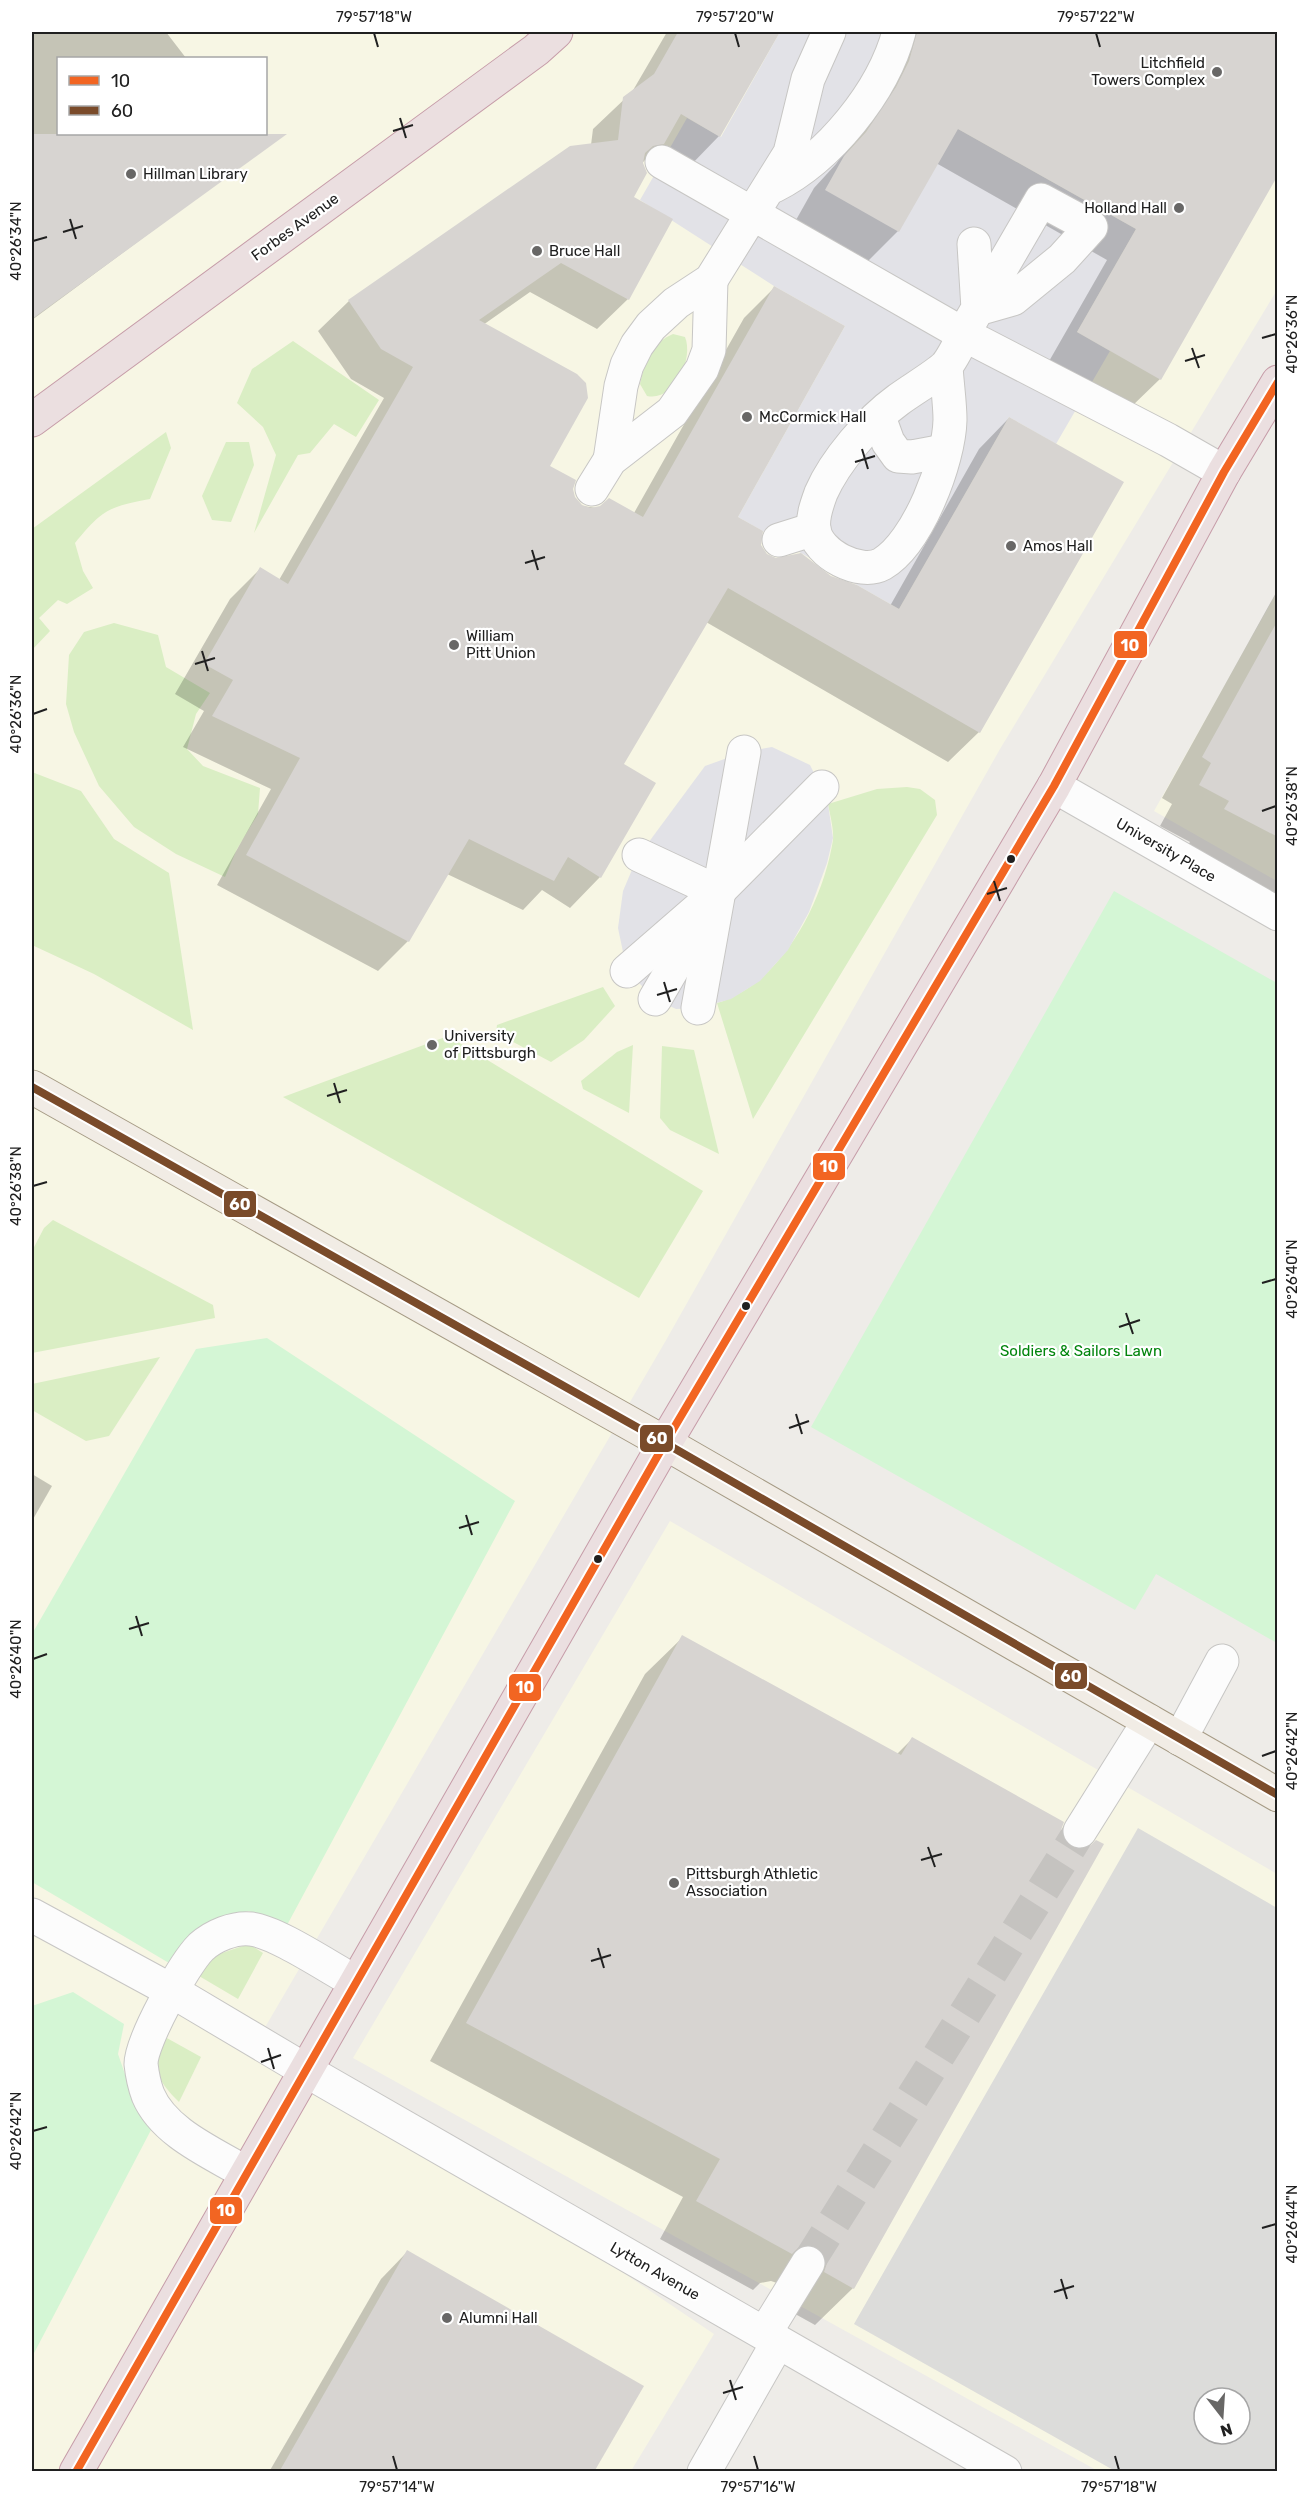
<svg xmlns="http://www.w3.org/2000/svg" width="1309" height="2503" font-family="Rubik,sans-serif">
<style>
.education{fill:#f7f6e4;fill-rule:evenodd}
.religious{fill:#dcdcda;fill-rule:evenodd}
.grass{fill:#daeec4}
.park{fill:#d4f6d5}
.plaza{fill:#e2e2e7}
.shadow{fill:#0003}
.building{fill:#d7d4d1}
.lines{fill:none;stroke-linecap:round;stroke-linejoin:round}
.minor-tunnel{stroke:#c5c3c0;stroke-width:33;stroke-dasharray:33 16;stroke-linecap:butt}
.minor-casing{stroke:#c7c6c4;stroke-width:35}
.major-casing{stroke:#a59a84;stroke-width:35}
.highway-casing{stroke:#c69ca8;stroke-width:35}
.minor{stroke:#fcfcfc;stroke-width:33}
.major{stroke:#f1ece5;stroke-width:33}
.highway{stroke:#ebdfe0;stroke-width:33}
.bus-1-casing{stroke:#fff;stroke-width:12}
.bus-2-casing{stroke:#fff;stroke-width:12}
.bus-1{stroke:#f26522;stroke-width:8}
.bus-2{stroke:#7a4b2a;stroke-width:8}
.ticks{fill:none;stroke:#202020;stroke-width:2}
.poi-dot{fill:#686766;stroke:#fff;stroke-width:2}
.bus-dot{fill:#202020;stroke:#fff;stroke-width:2}
.labels{text-anchor:middle;dominant-baseline:central;stroke-width:4.5;stroke-linejoin:round;paint-order:stroke}
.poi-label{font-size:15px;fill:#202020;stroke:#fff;text-anchor:start}
.street-label{font-size:15px;fill:#202020;stroke:#fff}
.park-label{font-size:15px;fill:#02850d;stroke:#fff}
.line-badge{stroke:#fff;stroke-width:2}
.badge-label{font-size:16px;text-anchor:middle;font-weight:bold;fill:#fff}
.neatline{fill:none;stroke:#202020;stroke-width:2}
.ticks-label{font-size:15px;text-anchor:middle;fill:#202020}
</style>
<rect width="100%" height="100%" fill="#eeece8"/>
<!-- education -->
<g class="education">
<path d="M32,32H1277V290L1000,749L665,1342L253,2048L551,2224L714,2334L631,2471L32,2472ZM58,58H266V134H58Z"/>
<path d="M1277,592V881L1154,811Z"/>
<path d="M670,1521L1277,1874V2471H1098L353,2058ZM1204,2398H1240V2434H1204Z"/>
</g>
<!-- religious -->
<path class="religious" d="M1138,1828L1277,1908V2471H1115L854,2324ZM1204,2398H1240V2434H1204Z"/>
<!-- grass -->
<g class="grass">
<path d="M673,334L685,337C694,359 674,402 647,396L640,384C644,363 653,342 673,334Z"/>
<path d="M293,341L379,400L356,437L334,424L310,453L298,455L254,533L276,455L263,427L237,403L252,369Z"/>
<path d="M166,432L171,448L150,499C108,507 102,510 75,543L83,571L93,588L67,604L58,600L39,618L50,631L32,650V529Z"/>
<path d="M226,442H249L254,465L231,522L212,520L202,496Z"/>
<path d="M114,623L158,635L166,667L210,693L196,714L187,749L203,766L260,788L258,814L237,849L225,877L176,854L134,827L99,786L74,732L66,704L69,655L84,632Z"/>
<path d="M32,772L81,791L114,839L169,873L193,1030L94,974L32,945Z"/>
<path d="M907,787L920,789L935,800L937,815L753,1119L717,1003C781,984 823,903 833,840C834,829 830,815 828,804L877,789Z"/>
<path d="M603,987L615,1006L584,1040L551,1062L496,1033L497,1025Z"/>
<path d="M448,1036L703,1191L639,1298L283,1097Z"/>
<path d="M633,1045L629,1113L583,1089L581,1081L617,1052Z"/>
<path d="M662,1046L694,1050L719,1154L670,1130L660,1118Z"/>
<path d="M53,1220L213,1305L215,1318L32,1353V1251L44,1228Z"/>
<path d="M160,1357L109,1436L86,1441L32,1410V1384Z"/>
<path d="M249,1944L263,1953L238,1999L199,1976L210,1957Z"/>
<path d="M165,2037L201,2057L179,2102C155,2078 152,2069 165,2037Z"/>
</g>
<!-- park -->
<g class="park">
<path d="M1114,891L1277,983V1643L1156,1574L1135,1610L811,1427Z"/>
<path d="M267,1338L515,1501L286,1927L249,1911L215,1919L169,1963L32,1882V1634L196,1349Z"/>
<path d="M73,1992L124,2024L118,2054L136,2106L151,2130L32,2357V2006Z"/>
</g>
<!-- plaza -->
<g class="plaza">
<path d="M780,32H916L826,189L958,129L1136,229L1077,332L1110,351L1056,444L1009,417L899,609L738,517L845,326L774,286L640,200L687,118L721,137Z"/>
<path d="M772,747L810,765L821,787L828,804L833,838L827,863L809,912L788,950L760,981L731,999L698,1008L676,1009L655,999L627,971L618,928L623,891L637,858L705,766L744,752Z"/>
</g>
<!-- shadow -->
<g class="shadow">
<path d="M32,32H166L186,58H58V134H240L255,155L32,320Z"/>
<path d="M667,32H778L719,136L689,167L657,148L642,163L632,197L628,299L597,329L530,292L483,325L548,467L572,489L574,498L582,506L634,513L744,318L774,288L736,518L766,555L830,578L890,606L979,449L1009,418L979,732L948,762L706,622L622,765L600,877L570,908L542,890L523,910L447,874L408,941L378,971L217,885L271,789L183,747L204,711L175,694L230,599L260,569L279,580L384,398L351,379L318,331L349,301L570,147L591,145L593,129L632,92Z"/>
<path d="M904,32H1278V172L1160,379L1129,409L1048,363L1107,260L936,163L898,231L868,261L796,220L814,188L836,164L867,119Z"/>
<path d="M1278,589V900L1185,849L1190,842L1160,826L1172,804L1162,798Z"/>
<path d="M32,1474L52,1486L32,1521Z"/>
<path d="M683,1637L897,1754L912,1739L853,2288L815,2325L788,2310L780,2284L771,2281L760,2283L753,2290L660,2239L683,2197L430,2061L645,1674Z"/>
<path d="M407,2252L592,2472H269L381,2279Z"/>
</g>
<!-- building -->
<g class="building">
<path d="M678,32H780L720,137L681,114L664,144L653,146L645,153L643,163L647,173L634,197L673,219L629,300L561,263L479,320L577,374L586,383L588,398L550,466L576,480L573,489L575,497L582,505L591,508L600,506L609,498L643,517L774,286L845,326L738,517L763,531L761,545L767,554L776,558L801,553L831,576L857,585L899,609L1009,417L1124,482L980,733L728,588L624,764L656,783L601,878L568,857L554,881L469,839L409,942L246,855L300,758L212,716L233,680L204,664L260,567L288,584L413,367L381,349L348,300L570,146L618,140L623,97L654,74Z"/>
<path d="M917,32H1278V175L1161,380L1077,332L1136,229L958,129L899,232L825,190L844,156L866,132L896,87L909,61Z"/>
<path d="M32,134H287L32,319Z"/>
<path d="M1278,620V837L1224,809L1229,801L1199,785L1211,763L1202,757Z"/>
<path d="M682,1635L901,1755L912,1737L1064,1822L1061,1830L1063,1839L1071,1847L1080,1850L1088,1848L1096,1840L1104,1844L854,2289L824,2272L827,2263L825,2255L817,2247L809,2244L800,2246L792,2254L696,2201L720,2159L466,2023Z"/>
<path d="M407,2250L644,2386L594,2472H279Z"/>
</g>
<g class="lines">
<!-- minor-tunnel -->
<path class="minor-tunnel" d="M808,2263L1080,1831"/>
<defs>
<g id="minor">
<path d="M662,162L963,334L1168,440L1224,472"/>
<path d="M774,186C829,158 883,92 899,32"/>
<path d="M946,366C947,384 950,403 950,420C949,461 918,543 882,564C860,576 817,554 814,529C812,517 817,504 821,493C835,461 869,421 898,400C910,391 937,375 946,366C956,354 963,335 970,322C994,281 1017,241 1041,200L1091,227L1062,259L1013,299L978,309L974,244"/>
<path d="M879,417L888,442L898,456L912,457L944,451"/>
<path d="M610,460L621,386L627,365L637,345L651,326L676,303L711,280L790,153L808,79L829,32"/>
<path d="M592,489L610,460L672,412L702,369L709,350L711,280"/>
<path d="M779,540L814,529"/>
<path d="M1054,786L1278,914"/>
<path d="M639,855L718,892"/>
<path d="M627,971L718,892L822,787"/>
<path d="M655,999L704,915"/>
<path d="M698,1008L744,752"/>
<path d="M1180,1739L1222,1661"/>
<path d="M1080,1831L1149,1721"/>
<path d="M32,1915L172,1991L305,2070L1005,2472"/>
<path d="M246,2173C213,2153 164,2133 148,2095C145,2087 142,2073 141,2064C141,2041 184,1964 201,1947C213,1936 234,1927 251,1929C277,1932 331,1969 356,1982"/>
<path d="M765,2333L808,2263"/>
<path d="M704,2472L778,2342"/>
</g>
<path id="major" d="M32,1087L665,1443L1278,1795"/>
<g id="highway">
<path d="M32,420L536,50L556,32"/>
<path d="M76,2472L665,1443L1054,786L1224,472L1278,382"/>
</g>
</defs>
<!-- minor casing -->
<use href="#minor" class="minor-casing"/>
<!-- major casing -->
<use href="#major" class="major-casing"/>
<!-- highway casing -->
<use href="#highway" class="highway-casing"/>
<!-- minor -->
<use href="#minor" class="minor"/>
<!-- major -->
<use href="#major" class="major"/>
<!-- highway -->
<use href="#highway" class="highway"/>
<defs>
<path id="bus-1" d="M76,2472L665,1443L1054,786L1224,472L1278,382"/>
<path id="bus-2" d="M32,1087L665,1443L1278,1795"/>
</defs>
<!-- bus-1 casing -->
<use href="#bus-1" class="bus-1-casing"/>
<!-- bus-2 casing -->
<use href="#bus-2" class="bus-2-casing"/>
<!-- bus-1 -->
<use href="#bus-1" class="bus-1"/>
<!-- bus-2 -->
<use href="#bus-2" class="bus-2"/>
</g>
<!-- ticks -->
<path class="ticks" d="M374,33L378,47M735,33L739,47M1096,33L1100,47M400,118L406,138M393,131L413,125M70,219L76,239M63,232L83,226M33,241L47,237M1262,338L1276,334M1192,348L1199,368M1185,361L1205,355M862,449L868,469M855,462L875,456M532,550L538,570M525,563L545,557M202,651L208,671M195,664L215,658M33,714L47,709M1262,811L1276,806M994,881L1000,901M987,894L1007,888M664,982L670,1002M657,995L677,989M334,1083L340,1103M327,1096L347,1090M33,1186L47,1182M1262,1283L1276,1279M1126,1313L1133,1334M1119,1327L1140,1320M796,1414L802,1434M789,1428L809,1421M466,1515L472,1535M459,1528L479,1522M136,1616L142,1636M129,1629L149,1623M33,1659L47,1654M1262,1756L1276,1751M928,1847L935,1867M921,1860L942,1854M598,1948L604,1968M591,1961L611,1955M268,2048L274,2069M261,2062L281,2055M33,2131L47,2127M1262,2228L1276,2224M1061,2279L1067,2299M1054,2292L1074,2286M730,2380L736,2400M723,2393L743,2387M393,2456L397,2470M754,2456L758,2470M1115,2456L1119,2470"/>
<!-- markers -->
<g class="poi-dot">
<circle cx="1217" cy="72" r="6"/>
<circle cx="131" cy="174" r="6"/>
<circle cx="1179" cy="208" r="6"/>
<circle cx="537" cy="251" r="6"/>
<circle cx="747" cy="417" r="6"/>
<circle cx="1011" cy="546" r="6"/>
<circle cx="454" cy="645" r="6"/>
<circle cx="432" cy="1045" r="6"/>
<circle cx="674" cy="1883" r="6"/>
<circle cx="447" cy="2318" r="6"/>
</g>
<g class="bus-dot">
<circle cx="1011" cy="859" r="5"/>
<circle cx="746" cy="1306" r="5"/>
<circle cx="598" cy="1559" r="5"/>
</g>
<g class="labels">
<!-- poi labels -->
<g class="poi-label">
<text x="1205" y="63" text-anchor="end">Litchfield<tspan x="1205" dy="17">Towers Complex</tspan></text>
<text x="143" y="174">Hillman Library</text>
<text x="1167" y="208" text-anchor="end">Holland Hall</text>
<text x="549" y="251">Bruce Hall</text>
<text x="759" y="417">McCormick Hall</text>
<text x="1023" y="546">Amos Hall</text>
<text x="466" y="636">William<tspan x="466" dy="17">Pitt Union</tspan></text>
<text x="444" y="1036">University<tspan x="444" dy="17">of Pittsburgh</tspan></text>
<text x="686" y="1874">Pittsburgh Athletic<tspan x="686" dy="17">Association</tspan></text>
<text x="459" y="2318">Alumni Hall</text>
</g>
<!-- street labels -->
<g class="street-label">
<text transform="translate(295 227) rotate(-36)">Forbes Avenue</text>
<text transform="translate(1166 850) rotate(30)">University Place</text>
<text transform="translate(655 2271) rotate(30)">Lytton Avenue</text>
</g>
<!-- park labels -->
<g class="park-label">
<text x="1081" y="1351">Soldiers &amp; Sailors Lawn</text>
</g>
</g>
<g class="line-badge">
<rect x="1113" y="630" width="35" height="29" rx="6" fill="#f26522"/>
<rect x="812" y="1152" width="34" height="29" rx="6" fill="#f26522"/>
<rect x="223" y="1190" width="34" height="28" rx="6" fill="#7a4b2a"/>
<rect x="639" y="1424" width="35" height="29" rx="6" fill="#7a4b2a"/>
<rect x="1054" y="1662" width="34" height="28" rx="6" fill="#7a4b2a"/>
<rect x="508" y="1673" width="34" height="29" rx="6" fill="#f26522"/>
<rect x="209" y="2196" width="34" height="29" rx="6" fill="#f26522"/>
</g>
<g class="badge-label">
<text x="1130" y="651">10</text>
<text x="829" y="1172">10</text>
<text x="240" y="1210">60</text>
<text x="657" y="1444">60</text>
<text x="1071" y="1682">60</text>
<text x="525" y="1693">10</text>
<text x="226" y="2216">10</text>
</g>
<!-- border -->
<rect width="1309" height="2503" fill="none" stroke="#ffffff" stroke-width="66"/>
<!-- legend -->
<rect x="57" y="57" width="210" height="78" fill="#ffffff" stroke="#a6a6a6" stroke-width="1.5"/>
<rect x="69" y="76" width="30" height="9" fill="#f26522" stroke="#a6a6a6" stroke-width="1.5"/>
<text x="111" y="87" font-size="18" fill="#202020">10</text>
<rect x="69" y="106" width="30" height="9" fill="#7a4b2a" stroke="#a6a6a6" stroke-width="1.5"/>
<text x="111" y="117" font-size="18" fill="#202020">60</text>
<!-- north arrow -->
<g transform="translate(1222 2416) rotate(163)"><circle r="28" fill="#ffffff" stroke="#a6a6a6" stroke-width="1.5"/>
<path d="M0-4.5L10 22L0 15L-10 22Z" fill="#686766"/>
<text y="-9" font-size="16" font-weight="bold" text-anchor="middle" fill="#202020">N</text>
</g>
<rect x="33" y="33" width="1243" height="2437" class="neatline"/>
<g class="ticks-label">
<text x="374" y="22">79°57'18"W</text>
<text x="735" y="22">79°57'20"W</text>
<text x="1096" y="22">79°57'22"W</text>
<text transform="translate(16 241) rotate(-90)" y="5">40°26'34"N</text>
<text transform="translate(1292 334) rotate(-90)" y="5">40°26'36"N</text>
<text transform="translate(16 714) rotate(-90)" y="5">40°26'36"N</text>
<text transform="translate(1292 806) rotate(-90)" y="5">40°26'38"N</text>
<text transform="translate(16 1186) rotate(-90)" y="5">40°26'38"N</text>
<text transform="translate(1292 1279) rotate(-90)" y="5">40°26'40"N</text>
<text transform="translate(16 1659) rotate(-90)" y="5">40°26'40"N</text>
<text transform="translate(1292 1751) rotate(-90)" y="5">40°26'42"N</text>
<text transform="translate(16 2131) rotate(-90)" y="5">40°26'42"N</text>
<text transform="translate(1292 2224) rotate(-90)" y="5">40°26'44"N</text>
<text x="397" y="2492">79°57'14"W</text>
<text x="758" y="2492">79°57'16"W</text>
<text x="1119" y="2492">79°57'18"W</text>
</g>
</svg>
